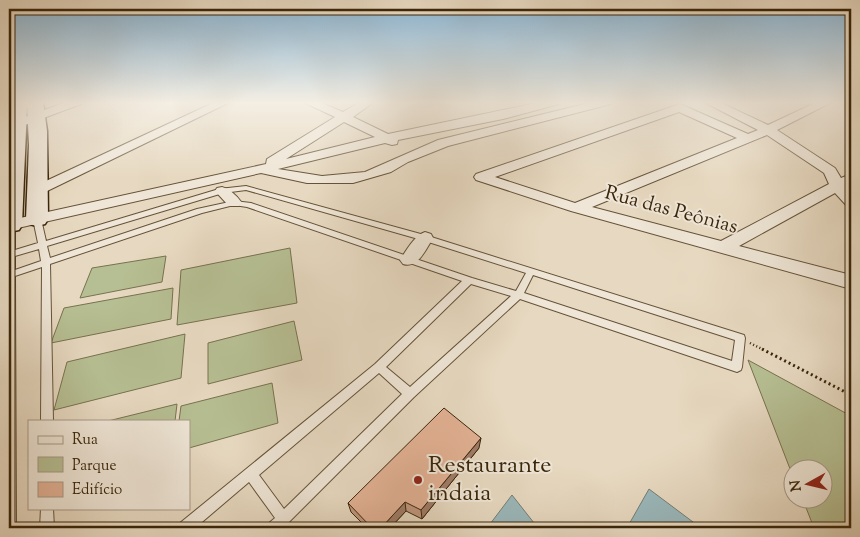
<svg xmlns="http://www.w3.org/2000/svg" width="860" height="537" font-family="'Sorts Mill Goudy',serif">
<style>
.green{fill:#b6bf93;stroke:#78724e}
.water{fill:#9ab8bc;stroke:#747e75}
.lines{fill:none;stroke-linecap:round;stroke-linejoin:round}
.lane-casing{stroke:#655338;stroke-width:2}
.street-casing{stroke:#655338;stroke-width:2}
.secondary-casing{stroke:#3a260a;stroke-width:3}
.path-far1{stroke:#3a260a;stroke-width:2.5;stroke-dasharray:1 2.5;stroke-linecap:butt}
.path{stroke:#3a260a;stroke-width:3;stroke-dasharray:2 3;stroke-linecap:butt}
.lane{fill:#efe6d7;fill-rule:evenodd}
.street{fill:#efe6d7;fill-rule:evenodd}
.secondary{fill:#efe6d7;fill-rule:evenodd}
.wall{fill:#c2987f;stroke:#3a260a}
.shaded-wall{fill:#9e7c68;stroke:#3a260a}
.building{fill:#e2b194;stroke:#3a260a}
.poi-dot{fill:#8f2418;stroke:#efe6d7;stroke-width:2}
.labels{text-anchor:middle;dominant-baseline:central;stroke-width:4;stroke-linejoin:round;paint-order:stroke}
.street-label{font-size:20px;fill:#3a260a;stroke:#efe6d7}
.near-poi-label{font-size:24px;fill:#3a260a;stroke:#efe6d7;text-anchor:start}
</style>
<rect width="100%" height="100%" fill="#e7d9c1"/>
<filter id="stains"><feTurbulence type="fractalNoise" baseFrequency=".004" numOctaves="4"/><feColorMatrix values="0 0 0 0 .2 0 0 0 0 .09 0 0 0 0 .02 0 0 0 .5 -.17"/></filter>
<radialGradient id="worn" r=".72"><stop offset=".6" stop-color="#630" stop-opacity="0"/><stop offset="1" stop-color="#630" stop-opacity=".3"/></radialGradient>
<!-- green -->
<g class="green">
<path d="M290,248L297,303L177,325L181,270Z"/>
<path d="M166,256L162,282L80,298L92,268Z"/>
<path d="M173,288L171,319L51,343L64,308Z"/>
<path d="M294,321L302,360L208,384V343Z"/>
<path d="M185,334L181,378L54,410L67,362Z"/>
<path d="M748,360L851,416V528H814L803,500H822V470H792V474Z"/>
<path d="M272,383L278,423L189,448V421H179L181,406Z"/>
<path d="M177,404L175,421H108Z"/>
</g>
<!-- water -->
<g class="water">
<path d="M649,489L701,528H631L628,526Z"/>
<path d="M512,495L538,528H487Z"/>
</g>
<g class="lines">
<defs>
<g id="lane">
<path d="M246,186L428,236L744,335L745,338L742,367L741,370L737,372L520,299L414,397L283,528H267L269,523L275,518L249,482L195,528H178L180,523L375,364L462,281L247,207L234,205L202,213L50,264L53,421H41L42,267L15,276L16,528H9V223H14L15,225V250L38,243L33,219L34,217H40L41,219L46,241L219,189ZM246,190L422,240L526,273L516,291L472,278L251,203L234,201L197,209L50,258L47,246L223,193ZM39,249L41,261L15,270V256ZM533,275L735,340L732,361L524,293ZM471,284L511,296L410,387L386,367ZM379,373L402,394L284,509L259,475Z"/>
<path d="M41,508H53L54,528H40Z"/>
</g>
<g id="street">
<path d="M66,102H83L81,104L9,131V123Z"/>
<path d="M215,102H230L41,194H31L29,191L31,188Z"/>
<path d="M303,102H319L343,112L360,102H374L353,117L388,134L541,102H561L559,104L503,119L398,140L397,144L392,145L385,143L278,169L322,176L365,172L438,140L593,102H613L611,104L448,146L408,162L391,172L353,183H307L261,173L9,230V220H11L266,164L267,159L335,117ZM344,122L375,137L286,159Z"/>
<path d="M704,102H719L768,125L817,102H832L777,130L835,168L841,178L851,174V184L846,187L851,193V207L846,205L835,193L739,246L851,275V289L571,211L476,180L474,177L476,174L680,104L748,134L758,130ZM679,112L737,138L575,203L495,177ZM767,135L824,173L829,184L721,241L592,207Z"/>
<path d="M222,187C230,189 237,196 242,203L239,206H229L215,191L217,188Z"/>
<path d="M425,232L431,234L433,238C426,249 418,269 403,264L400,260C406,251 415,235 425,232Z"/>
</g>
<path id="secondary" d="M11,102H43L47,131L48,219L45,224L37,226L29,224L26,219L29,145L27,106L22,225L19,230L9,232V124Z"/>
</defs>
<!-- lane casing -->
<use href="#lane" class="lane-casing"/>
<!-- street casing -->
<use href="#street" class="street-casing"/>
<!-- secondary casing -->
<use href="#secondary" class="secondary-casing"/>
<!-- path-far1 -->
<path class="path-far1" d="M750,343L764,350"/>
<!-- path -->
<g class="path">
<path d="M762,349L851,395"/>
<path d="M298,524L308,528"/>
</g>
<!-- lane -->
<use href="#lane" class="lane"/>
<!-- street -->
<use href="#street" class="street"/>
<!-- secondary -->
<use href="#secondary" class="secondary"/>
</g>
<!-- wall -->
<path class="wall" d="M479,448L422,519L406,511L390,528H367L351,512L348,503Z"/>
<!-- shaded-wall -->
<g class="shaded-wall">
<path d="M481,438L479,448L422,519L421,510Z"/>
<path d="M405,502L406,511L390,528H381Z"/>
</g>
<!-- building -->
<path class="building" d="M444,408L481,438L421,510L405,502L381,528H372L348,503Z"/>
<!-- sky -->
<linearGradient id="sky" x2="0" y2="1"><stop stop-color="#89b6d6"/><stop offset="0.58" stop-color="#f4eee3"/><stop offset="1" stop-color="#f4eee3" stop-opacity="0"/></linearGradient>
<rect width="860" height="177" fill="url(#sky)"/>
<!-- markers -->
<circle class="poi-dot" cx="418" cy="480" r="5"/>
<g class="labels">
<!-- street labels -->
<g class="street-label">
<text transform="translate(671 211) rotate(15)">Rua das Peônias</text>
</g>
<!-- near-poi labels -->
<g class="near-poi-label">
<text x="428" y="466">Restaurante<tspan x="428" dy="28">indaia</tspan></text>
</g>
</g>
<!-- margin -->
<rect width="860" height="537" fill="none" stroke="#e7d9c1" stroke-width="30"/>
<rect x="10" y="10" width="840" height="517" fill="none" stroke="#3a260a" stroke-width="2.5"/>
<rect x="15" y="15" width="830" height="507" fill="none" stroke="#3a260a"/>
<!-- legend -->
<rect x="28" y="420" width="162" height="90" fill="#efe6d7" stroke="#a79985"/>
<rect x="38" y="436" width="25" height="8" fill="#efe6d7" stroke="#a79985"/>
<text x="72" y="444" font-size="15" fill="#3a260a">Rua</text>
<rect x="38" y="457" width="25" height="15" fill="#b6bf93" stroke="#a79985"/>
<text x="72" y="470" font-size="15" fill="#3a260a">Parque</text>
<rect x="38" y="482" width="25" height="15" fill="#e2b194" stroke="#a79985"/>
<text x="72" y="494" font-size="15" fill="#3a260a">Edifício</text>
<!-- north arrow -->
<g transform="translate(808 484) rotate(262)"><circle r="24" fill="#efe6d7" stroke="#a79985"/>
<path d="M0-4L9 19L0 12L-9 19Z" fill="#8f2418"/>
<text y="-8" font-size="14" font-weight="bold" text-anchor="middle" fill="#3a260a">N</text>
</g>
<rect width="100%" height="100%" filter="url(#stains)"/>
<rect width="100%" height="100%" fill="url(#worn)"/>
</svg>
